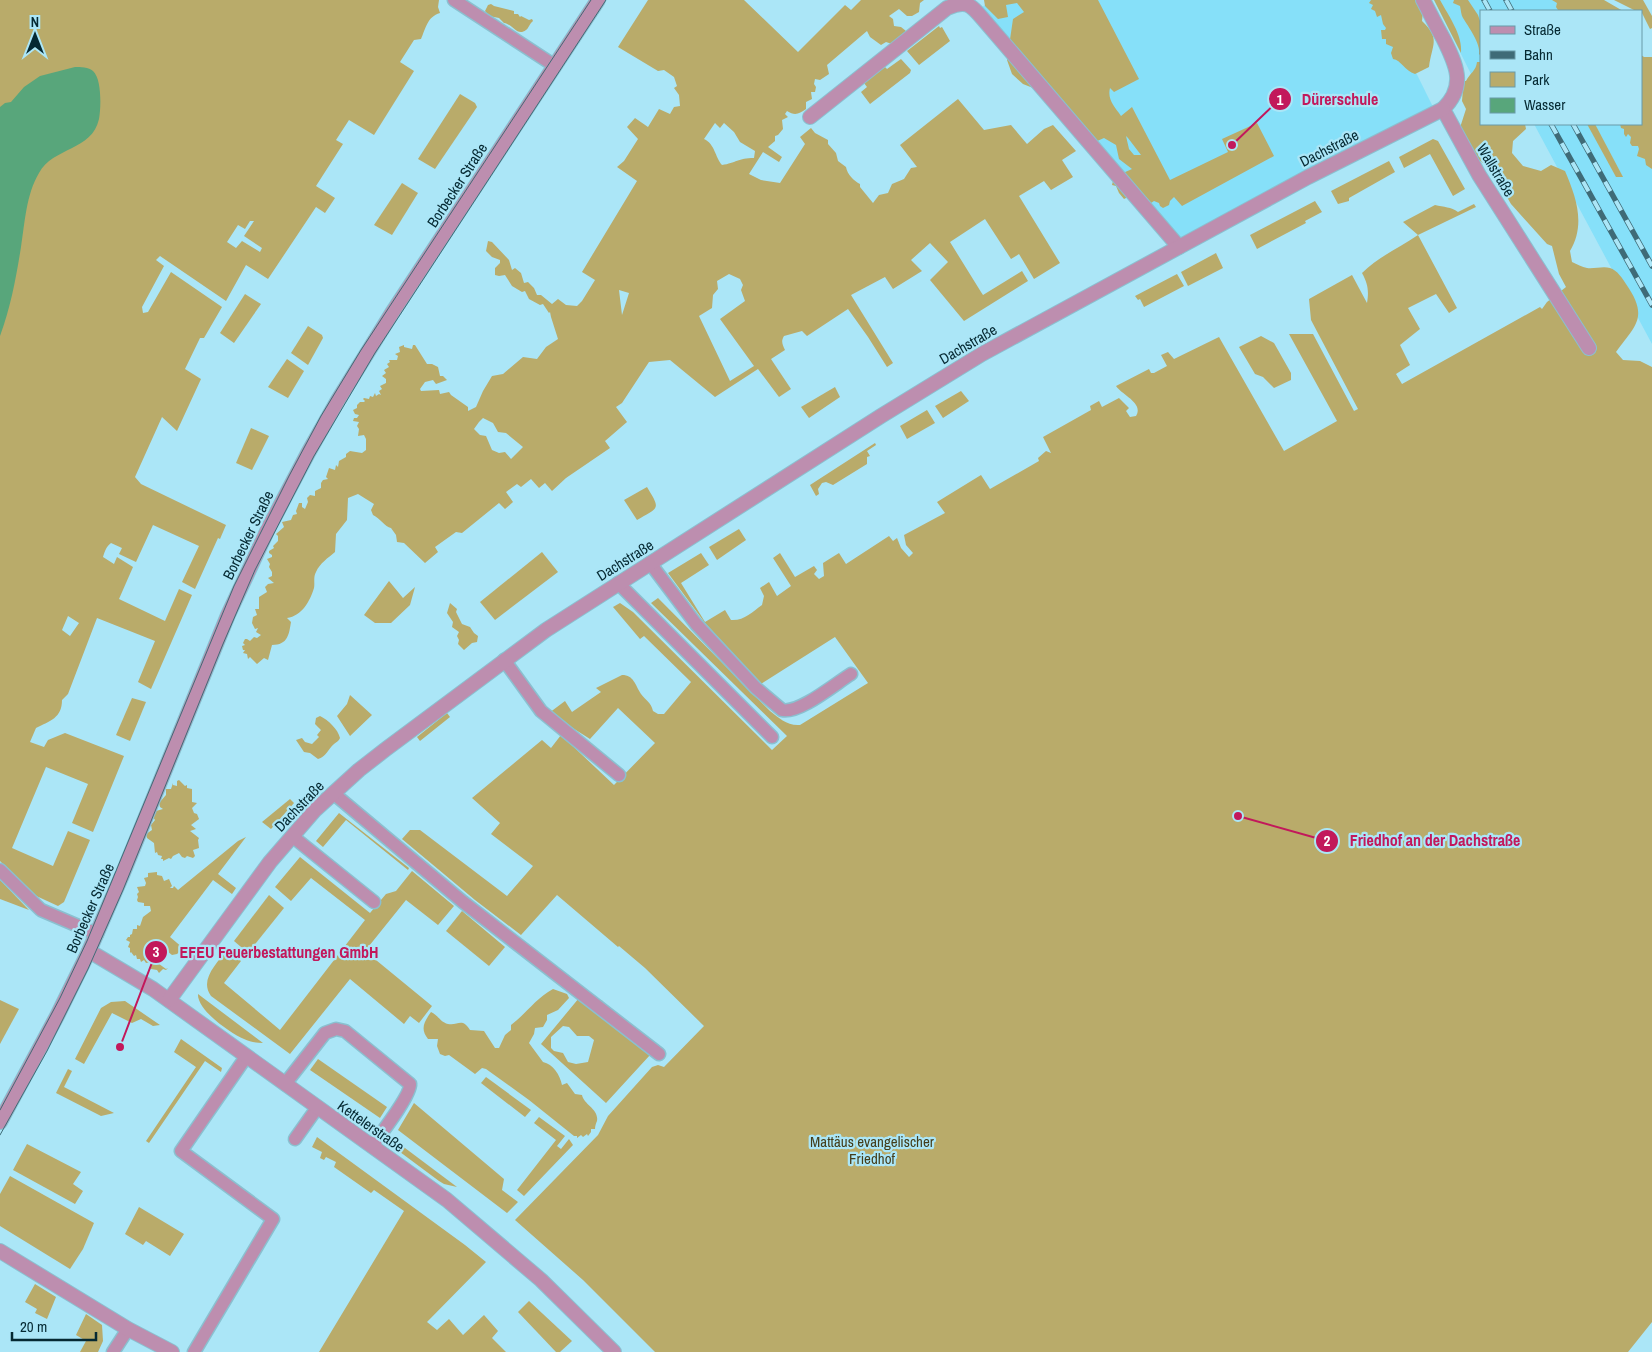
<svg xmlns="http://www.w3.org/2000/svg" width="1652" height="1352" font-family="'Archivo Narrow',sans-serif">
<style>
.built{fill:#86e0f9}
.green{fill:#b9ab6a;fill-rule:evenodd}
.water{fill:#58a67b}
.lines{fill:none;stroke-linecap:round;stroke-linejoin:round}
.service-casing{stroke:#8ac0d0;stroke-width:15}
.minor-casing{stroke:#8ac0d0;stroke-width:16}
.tertiary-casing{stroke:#8ac0d0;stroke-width:16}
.service{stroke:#bd8eaf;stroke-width:12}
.minor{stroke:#bd8eaf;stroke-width:14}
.tertiary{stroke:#bd8eaf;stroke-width:14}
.tram{stroke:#3f6b77;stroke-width:1}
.rail-casing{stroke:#3f6b77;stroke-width:5.5}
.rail{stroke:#abe6f7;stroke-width:4;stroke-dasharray:11;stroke-linecap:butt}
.labels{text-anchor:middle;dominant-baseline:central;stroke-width:4.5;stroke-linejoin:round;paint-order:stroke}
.street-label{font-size:15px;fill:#052932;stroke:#abe6f7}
.park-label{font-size:15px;fill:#443d1b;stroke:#abe6f7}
.leader{fill:none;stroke:#c2185b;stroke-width:2}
.callout-dot{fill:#c2185b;stroke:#abe6f7;stroke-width:2}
.mark-label{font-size:15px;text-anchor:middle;font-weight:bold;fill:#fff}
.callout-label{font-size:16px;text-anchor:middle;font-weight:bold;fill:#c2185b;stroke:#abe6f7;stroke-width:4.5;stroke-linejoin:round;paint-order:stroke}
</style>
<rect width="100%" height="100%" fill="#abe6f7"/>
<!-- built -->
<g class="built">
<path d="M993,0H1380L1436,113L1181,247L976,11Z"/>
<path d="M1434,0H1571L1578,11H1481V72L1472,76Z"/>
<path d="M1652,73V344L1534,124H1641Z"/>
</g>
<!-- green -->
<g class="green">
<path d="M0,0H439L438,7L440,13C427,17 426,28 421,39L414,40L400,62L414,71L374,135L349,120L336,140L343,144L316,186L335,198L325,213L316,207L268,279L246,265L226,301L160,256L156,260L164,266L142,307L143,313L148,312L171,272L222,307L204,338H200L185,369L201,379L177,431L162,417L135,477L141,484L226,525L220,539L218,538L195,589L182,582L199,546L153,525L136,562L119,554L122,548L111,543C106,547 105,551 103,557L114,564L117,557L133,567L119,599L165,621L179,589L192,595L151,689L138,682L155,641L97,618L68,694L62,700C62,718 50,721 36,728L30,742L44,747L48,740L65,733L124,756L93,832L72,823L88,784L46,767L12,848L53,866L68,831L90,840L64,902L58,906L32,894L0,861ZM250,221H254L244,236L262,248L260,252L242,241L236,248L227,242L238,225L245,229ZM68,616L79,623L70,636L62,630Z"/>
<path d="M648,0H744L798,52L845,5L851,10L861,0H924L920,3L919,12L912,16H907L899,9L889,16L893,19L894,26L901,27L906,31L903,36L892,44L886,42L881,45L870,37L867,31L827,65L829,74L820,80L815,79L814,84L816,87L815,92H811L812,99L806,102V109C799,114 795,116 787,111L785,114L788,117L782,120L783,129L778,135L775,136V141L768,147L782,157L779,162L763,152L749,174L761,180L780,183L805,144L800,137L811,128L815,133L828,140V144L836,153L838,161L846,167C847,174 854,181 860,184V187L873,203L879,195L888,193L892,184L904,179L911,168L917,167L900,145L958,99L984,130L1011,125L1027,144L1044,129L1053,125L1076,151L1062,160L1073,177L1051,190L1044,181L1019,196L1060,263L1034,279L1019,254L1011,259L985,219L950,242L981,292L983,295L1022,271L1028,281L964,321L930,280L948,262L930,243L911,260L922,271L893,289L885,277L851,295L893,363L887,367L868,337L848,309L807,336L802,331L784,336C781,341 782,344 785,350L771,359L791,389L779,397L758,369L715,397L670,360L649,362L622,403L616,407L627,422L605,441L610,448L566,478L552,491L545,483L539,488L531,479L521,487L517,484L506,492L513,502L505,509L499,503L462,533L456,532L435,547L438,552L425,563L404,543L397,542L396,535L391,528C385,527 380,518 373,515L371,510L374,504L358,494L348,498L347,520L336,534L335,552C328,558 320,563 316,572C313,577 315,583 314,588C310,601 302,616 287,618L291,622C289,634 288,645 272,645L268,660L264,658L257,664L250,657L248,659L247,654L243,653L245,650H243L242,646L245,645L243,643L245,639H247L250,641L254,637L257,638L261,635L256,632L258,628L255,629L252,623L253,617L257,615L255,609H259V597L267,592L265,587L268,584L274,583L268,578L272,576V572L269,567L270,564L267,559L272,557V555L269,553V551L274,548L273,546L278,541V536L276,534L284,527L282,522L291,520L293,515L297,514L296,511L299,503H302V507L305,509L308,502L307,498L310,495L315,496V491L321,488V483L323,480L328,479L326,477L329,468L335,470L336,465L338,467L339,461L346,457V454L350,451L362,453L366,450V439L364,435L358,436L359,429L357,426L359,422L353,421L354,418H357L359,415L355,414L353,410L357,408V405L360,402H364L365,401L363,399L364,398L369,399L370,396L373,397L375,393L376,396L379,394L381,395L379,391L382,389L380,386L386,383V379L382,376L386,373L384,370L389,367L387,364L390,362L389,360H397L398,356L395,354L400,352L399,347L404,345V347L412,349L413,345H415L427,364H432L438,367L440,376H443L447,380L436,384L433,380L425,382L420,389L421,391L439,390L440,394L449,392L451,395L468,407V411L476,407L483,391L492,376L503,374L523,357L537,359L546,347L558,339L551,317L550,312L549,313L543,304L540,305L529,299L525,291L522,292L512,286L505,275L499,276L495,275V268L500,263V260L492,257L486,251L488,241L492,242L509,260L512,270L515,268L521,273L524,283L528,282L534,288L537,295H541L552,304L558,299L566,305L577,306L582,301L595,280L582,272L637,181L617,167L624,161L638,139L627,127L635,118L648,127L659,109L670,114L674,107L680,106L679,95L674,88L677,86L674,77L664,70L658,71L618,47ZM715,123L720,128L724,123L734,132L740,142L755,151L754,158C738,158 736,163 722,165C715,157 715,144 704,139ZM729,274L740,279L743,285L741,290L745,301L720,319L754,366L730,381L699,316L712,308L713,295L718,289L717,281ZM619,290L629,293L622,315ZM483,418L493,423L498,432L506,433L523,447L511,459L505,452L499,453L492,450L486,436L480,435L474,429L479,422Z"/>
<path d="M984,0H1098L1139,79L1114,92L1110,88C1107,100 1115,107 1121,116L1132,107L1170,180L1228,152L1222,139L1257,123L1274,156L1182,206L1174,197L1170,201L1169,205L1163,208L1160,206L1159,203L1154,201L1151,203L1146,197L1143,200L1128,197L1124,199L1119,193L1116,186L1112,185L1114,177L1132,169L1119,159L1116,145L1104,138L1095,142L1038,90L1023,84L1012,74L1007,60L1013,19L1024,12L1017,3L1006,5L1008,17L998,19L985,6ZM1126,136L1128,138L1141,155H1134L1129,149Z"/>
<path d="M1371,0H1420L1423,11L1422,21C1441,39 1432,44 1429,67L1415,74C1405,71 1401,60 1393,59L1391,53L1393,47L1386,44V39H1382L1381,30H1385L1386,28L1383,24L1381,15L1377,17L1375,11L1371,9L1373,5L1369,3Z"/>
<path d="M1434,0H1440C1448,15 1463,35 1461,53Z"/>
<path d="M1454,0H1468L1478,15L1481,24V56L1479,54C1481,44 1468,26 1463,18C1461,15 1461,10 1460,6L1453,3Z"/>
<path d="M1552,0H1604L1623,11H1557L1558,10L1556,7L1557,3Z"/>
<path d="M1614,0H1643L1652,16V28L1650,29L1641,11H1636Z"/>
<path d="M491,4L494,6L514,11V14H518L520,17L521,16L529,20L532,19L533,21C529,24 529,28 526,30C517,37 513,24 504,23L499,18L489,16L485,11L488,5Z"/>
<path d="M939,26L940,28L942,27L950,41L919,65L907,51Z"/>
<path d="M1641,55L1644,57H1652V169L1646,165L1645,159L1637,156L1639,149L1638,146H1632L1630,143L1631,137L1628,134L1626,137L1624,134V129L1621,128L1620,124H1641Z"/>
<path d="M901,59L911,70L910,73L870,104L861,92L867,87L864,83L885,67L887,69Z"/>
<path d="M1477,62H1481V124H1525L1526,129L1513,141L1512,153L1523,166L1541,171L1551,165L1565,171C1576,197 1586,224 1570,251L1572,262C1577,264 1582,267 1587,268C1594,269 1603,266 1610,268C1617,270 1623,279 1626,284C1649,317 1636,325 1616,352L1623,360L1640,361L1652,367V1322L1628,1352H655L583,1280L515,1220L598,1135L608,1116L652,1067L658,1065L664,1067L704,1026L645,968L619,946L618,947L557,895L521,935L475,900L402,839L410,830H420L507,896L533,866L491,834L500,823L472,798L542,740L551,748L561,735L614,785L655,743L618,708L590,739L549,713L565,701L572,712L601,692L596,688L622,675C634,675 635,685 641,694C646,701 651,702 653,711L658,714H664L691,682L644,636L640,639L613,607L620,603L633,612L772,750L787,736L651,603L658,598L770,711C779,718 787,726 800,725L868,683L835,637L761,684L705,623L668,573L701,553L709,565L681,583L705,622L725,610L731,620C744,621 752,612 762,605L764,596L760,588L769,582L777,596L791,586L773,558L780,553L795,577L814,566L817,570L814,574L819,579L824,576L823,563L839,553L846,564L889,536L893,541L897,538L901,548L909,557L913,553L906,545L904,535L945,513L937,502L981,475L990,489L1039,461L1038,458L1046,451L1051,453L1043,437L1091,410L1090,406L1099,401L1102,407L1119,398L1129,408L1126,411L1130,417L1136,416C1144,403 1122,395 1116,386L1149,369L1151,373H1154L1167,366L1161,355L1168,352L1174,359L1219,337L1284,451L1337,421L1289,334H1313L1354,411L1358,409L1311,320L1309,299L1352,275L1367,303C1369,291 1368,284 1362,273C1378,257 1399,248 1418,235L1403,222L1435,205C1444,207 1451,207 1458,212L1474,204L1476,207L1418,235L1457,308L1449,313L1436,294L1408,308L1420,329L1400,345L1410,365L1396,374L1402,384L1540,307L1542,309L1547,302L1566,287L1559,274L1552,246L1547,244L1511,204L1492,171L1471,153L1457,137L1466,109L1462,101L1463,89L1461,85L1463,81H1466C1470,73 1476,71 1477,62Z"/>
<path d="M460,94L475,103L477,107L435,169L418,159Z"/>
<path d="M1587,124H1595L1623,177H1616Z"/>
<path d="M1433,139L1438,141L1465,189L1453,196L1430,154L1404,168L1399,157Z"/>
<path d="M1389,161L1395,172L1349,198V201L1338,204L1331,191Z"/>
<path d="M402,183L418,193L392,235L374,225Z"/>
<path d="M1315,201L1322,212L1305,221L1306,223L1257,249L1250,235Z"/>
<path d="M1216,253L1223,268L1188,286L1181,272Z"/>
<path d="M1177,274L1184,286L1144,307L1140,299L1138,300L1135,296Z"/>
<path d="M245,294L261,304L234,343L220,333Z"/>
<path d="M308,326L322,335L323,338L308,365L291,353Z"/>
<path d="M1261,336L1274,343L1291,373V380L1274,388L1263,377L1255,374L1239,347Z"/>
<path d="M287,359L304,371L288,398L268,387Z"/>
<path d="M835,387L840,397L809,418L801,407Z"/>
<path d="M961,391L969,401L943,418L935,406Z"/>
<path d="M927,410L935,423L907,439L900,426Z"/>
<path d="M251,428L269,436L252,470L236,463Z"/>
<path d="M875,443L876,445L867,451L870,456L867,457V464L833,485L826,482L822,483L818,489L819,494L816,496L810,485Z"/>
<path d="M647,487C661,510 659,507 637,520L624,500Z"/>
<path d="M739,529L746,540L717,560L709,547Z"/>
<path d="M542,552L558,572L495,620L480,602Z"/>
<path d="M389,581L403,598L415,587L410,605L391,623H375L364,615Z"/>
<path d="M450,603L457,609L456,612L462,624L470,627L474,633L478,636L477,642L472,643L464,650L458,644L459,640L457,636L459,632L452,627L453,622L447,613Z"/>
<path d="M350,695L372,715L350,736L337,716L347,704Z"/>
<path d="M132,698L146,702L130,741L116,735Z"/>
<path d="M447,713L450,717L420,741L417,737Z"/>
<path d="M320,716C328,720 338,729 340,738C339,741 336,742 334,744C328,749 326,757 318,759L310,753L304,752L296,740L302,738L305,742L312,744L319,737L317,735L321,730L315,724L316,718Z"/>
<path d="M179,780L185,786L187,785V788L192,789V802L197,803L192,808L194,813L197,814L199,819L191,825L196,829L190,831L199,838L198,840L199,848L193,850L195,856L193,858L187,856L185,858L182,857L179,853L173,856L171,859L169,858L163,861V859H161L162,856L158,855L157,852L155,853L154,843L147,838L146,834L152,830L151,825L155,820L153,817L156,811L163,809L160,807L159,803L166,795V789H171L173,783V785L177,786V781Z"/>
<path d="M290,799L294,803L271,829L262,822Z"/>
<path d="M339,813L409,868L408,870L346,820L323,847L316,841Z"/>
<path d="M246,837L218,874L236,888L232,894L213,880L170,937L183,948L177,954L172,955L167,951L165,959L159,955L155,961L166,969L168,968L166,970L163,969L159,973L157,970L151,969V962L146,963L144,960L141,962L140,959H137L136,955L134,956L131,952L130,953V948L128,947L130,942L126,940L128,937H130V935L132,934L133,929H137V925L140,926L143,917L151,911L150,906H144V903L138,902L137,900L138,897L137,894L139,892L137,887L145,886L146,883L144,878L148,877V873L157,872V875L162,876L164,881L169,879L172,886L170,888H173L174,886L178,890L238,841Z"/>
<path d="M300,857L370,913L386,894L396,891L412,871L454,906L438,925L406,900L365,951L432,1006L419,1023L410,1016L404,1024L350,979L290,1054L211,996C199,980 217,963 227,950L241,961L224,983L280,1030L365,920L311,878L291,901L275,887Z"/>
<path d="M0,880L29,910L0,899Z"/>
<path d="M269,895L284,908L248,953L234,941Z"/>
<path d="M462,911L505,947L489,966L446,931Z"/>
<path d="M553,989L567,994L569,998L558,1010L547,1015V1020L543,1027L535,1028L534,1034L529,1043L543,1062C553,1064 560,1075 562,1085L567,1083L575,1094L582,1095C584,1105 599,1109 597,1121C596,1123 595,1126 595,1129H591V1132L588,1136L587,1134L583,1137L581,1135L577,1138V1136H574L529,1100L486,1069L482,1068L475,1074L449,1055L445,1056L440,1054L437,1046L438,1039H428C420,1029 424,1022 431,1012C438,1015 440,1022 448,1024C458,1026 462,1017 470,1030L484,1031L495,1048H499L505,1035L511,1030V1025C527,1013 536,998 553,989Z"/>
<path d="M198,994L263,1043C256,1043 250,1042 244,1039C230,1033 197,1010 198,994Z"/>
<path d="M590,995L595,996L596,999L603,1001L604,1007L652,1049L650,1055L606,1103L541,1044L579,998ZM563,1026L569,1027L577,1036H589L594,1040L588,1062L576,1064L568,1062L563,1053L554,1051L551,1048V1037Z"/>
<path d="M0,1000L19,1009L0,1044Z"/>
<path d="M125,1001L160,1025L153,1026L141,1019L132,1023L112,1013L84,1064L75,1059L101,1008L111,1002Z"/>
<path d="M181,1039L222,1068L221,1072L205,1061L149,1143L146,1141L196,1067L174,1052Z"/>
<path d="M318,1059L387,1107L380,1118L310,1070Z"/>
<path d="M68,1069L72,1071L64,1087L114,1113L101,1116L56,1093Z"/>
<path d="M486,1077L531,1110L525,1117L481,1083Z"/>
<path d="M414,1103L504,1179L502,1190L518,1202L507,1213L398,1130Z"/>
<path d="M539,1117L565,1136L557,1146L561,1149L569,1139L573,1145L524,1196L517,1190L556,1140L534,1123Z"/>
<path d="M317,1137L465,1245L486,1262L427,1322L437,1330L449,1319L463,1335L484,1315L498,1331L492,1338L506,1352H319L404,1211L374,1190L371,1193L334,1167L336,1162L326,1157L324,1160L320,1158L322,1152L312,1147Z"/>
<path d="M397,1142L457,1187L444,1184L439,1181L400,1152Z"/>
<path d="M27,1144L81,1172L73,1184L83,1191L75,1204L13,1170Z"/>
<path d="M10,1176L94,1223L83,1249L70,1269L0,1226V1194Z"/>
<path d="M139,1207L184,1234L170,1256L146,1241L143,1245L125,1234Z"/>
<path d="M35,1284L56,1297L47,1319L35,1313L37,1309L25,1302Z"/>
<path d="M529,1301L572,1341L560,1352H556L518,1312Z"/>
<path d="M86,1314L102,1325L103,1341L98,1352H80L86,1341L76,1335Z"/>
</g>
<!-- water -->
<path class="water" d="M75,67C80,67 89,67 93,71C102,79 101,108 99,119C92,151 53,147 39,173C26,195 25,222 21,247C16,278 11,306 0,336V107L5,103L11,102L24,87L40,76Z"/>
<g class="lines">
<defs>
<g id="service">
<path d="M454,0L555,66"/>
<path d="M650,563L696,624L756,688L782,710C799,714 835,684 851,674"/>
<path d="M618,583L772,737"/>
<path d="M504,660L541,711L619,775"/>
<path d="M333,793L463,902L659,1054"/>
<path d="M292,836L374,902"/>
<path d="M0,870L41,910L97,934"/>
<path d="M285,1084L325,1033L336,1029L345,1031L410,1084C411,1095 380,1135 372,1146"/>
<path d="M295,1139L317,1108"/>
<path d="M113,1352L128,1329"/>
<path d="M194,1352L273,1219L181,1151L246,1057"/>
</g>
<g id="minor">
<path d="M1423,0C1430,13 1436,26 1443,38C1456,64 1467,86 1443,109L1479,175L1589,348"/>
<path d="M810,117L947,8C967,0 970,4 983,19L1179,247"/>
<path d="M89,951L153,989L447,1200L541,1280L614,1352"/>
<path d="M169,1000L270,862L315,810L359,770L386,749L546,630L881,416L982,354L1308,177L1443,109"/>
<path d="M0,1251L128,1329L172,1352"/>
</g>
<path id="tertiary" d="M0,1122L57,1016L89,951L123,873L228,615L268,529L308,453L338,400L392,313L598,0"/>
</defs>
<!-- service casing -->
<use href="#service" class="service-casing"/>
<!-- minor casing -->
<use href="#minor" class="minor-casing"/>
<!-- tertiary casing -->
<use href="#tertiary" class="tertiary-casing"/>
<!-- service -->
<use href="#service" class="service"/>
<!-- minor -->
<use href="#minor" class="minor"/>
<!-- tertiary -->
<use href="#tertiary" class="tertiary"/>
<!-- tram -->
<g class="tram">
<path d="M0,1110L60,998L87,941L234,586L289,476L321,416L361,350L591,0"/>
<path d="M0,1135L47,1051L88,969L123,890L223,644L255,570L314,456L375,353L606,0"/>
</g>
<defs>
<g id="rail">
<path d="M1484,0L1490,11"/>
<path d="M1506,0L1512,11"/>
<path d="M1551,124L1652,305"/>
<path d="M1573,124L1652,266"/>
</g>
</defs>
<!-- rail casing -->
<use href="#rail" class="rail-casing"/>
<!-- rail -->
<use href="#rail" class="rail"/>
</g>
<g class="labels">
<!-- street labels -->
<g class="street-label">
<text transform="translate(1329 148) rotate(-27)">Dachstraße</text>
<text transform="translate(1496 170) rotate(59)">Wallstraße</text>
<text transform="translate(457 185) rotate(-57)">Borbecker Straße</text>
<text transform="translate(968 344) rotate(-30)">Dachstraße</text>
<text transform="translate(248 535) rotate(-64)">Borbecker Straße</text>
<text transform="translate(625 560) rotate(-32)">Dachstraße</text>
<text transform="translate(299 806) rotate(-46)">Dachstraße</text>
<text transform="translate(90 908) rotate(-66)">Borbecker Straße</text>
<text transform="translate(371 1126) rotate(35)">Kettelerstraße</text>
</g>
<!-- park labels -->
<g class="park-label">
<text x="872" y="1141">Mattäus evangelischer<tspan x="872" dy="17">Friedhof</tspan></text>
</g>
</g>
<!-- callouts -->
<path class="leader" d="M1232 145L1280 99M1238 816L1327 841M120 1047L156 952"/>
<g class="callout-dot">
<circle cx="1232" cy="145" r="5"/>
<circle cx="1238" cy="816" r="5"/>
<circle cx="120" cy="1047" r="5"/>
<circle cx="1280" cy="99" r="12"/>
<circle cx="1327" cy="841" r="12"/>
<circle cx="156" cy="952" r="12"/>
</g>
<g class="mark-label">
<text x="1280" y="105">1</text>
<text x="1327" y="846">2</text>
<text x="156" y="957">3</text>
</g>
<g class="callout-label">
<text x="1340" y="105">Dürerschule</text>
<text x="1435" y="846">Friedhof an der Dachstraße</text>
<text x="279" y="958">EFEU Feuerbestattungen GmbH</text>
</g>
<!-- legend -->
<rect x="1480" y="10" width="162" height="115" fill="#abe6f7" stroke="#699aa8"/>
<rect x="1490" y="26" width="25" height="8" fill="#bd8eaf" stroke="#699aa8"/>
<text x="1524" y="35" font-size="15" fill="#052932">Straße</text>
<rect x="1490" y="51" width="25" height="8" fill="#3f6b77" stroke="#699aa8"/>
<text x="1524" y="60" font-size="15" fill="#052932">Bahn</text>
<rect x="1490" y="72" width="25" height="15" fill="#b9ab6a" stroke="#699aa8"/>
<text x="1524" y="85" font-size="15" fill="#052932">Park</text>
<rect x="1490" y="98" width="25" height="15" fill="#58a67b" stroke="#699aa8"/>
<text x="1524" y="110" font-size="15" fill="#052932">Wasser</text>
<!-- north arrow -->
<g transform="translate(35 35)" stroke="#abe6f7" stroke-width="4" paint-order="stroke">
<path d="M0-4L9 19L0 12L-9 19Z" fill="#052932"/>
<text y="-8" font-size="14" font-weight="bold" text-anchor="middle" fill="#052932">N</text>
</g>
<!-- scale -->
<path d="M12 1332v8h84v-8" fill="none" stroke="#052932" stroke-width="2.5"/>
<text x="20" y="1332" font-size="15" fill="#052932" stroke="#abe6f7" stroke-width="4" paint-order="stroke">20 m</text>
</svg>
